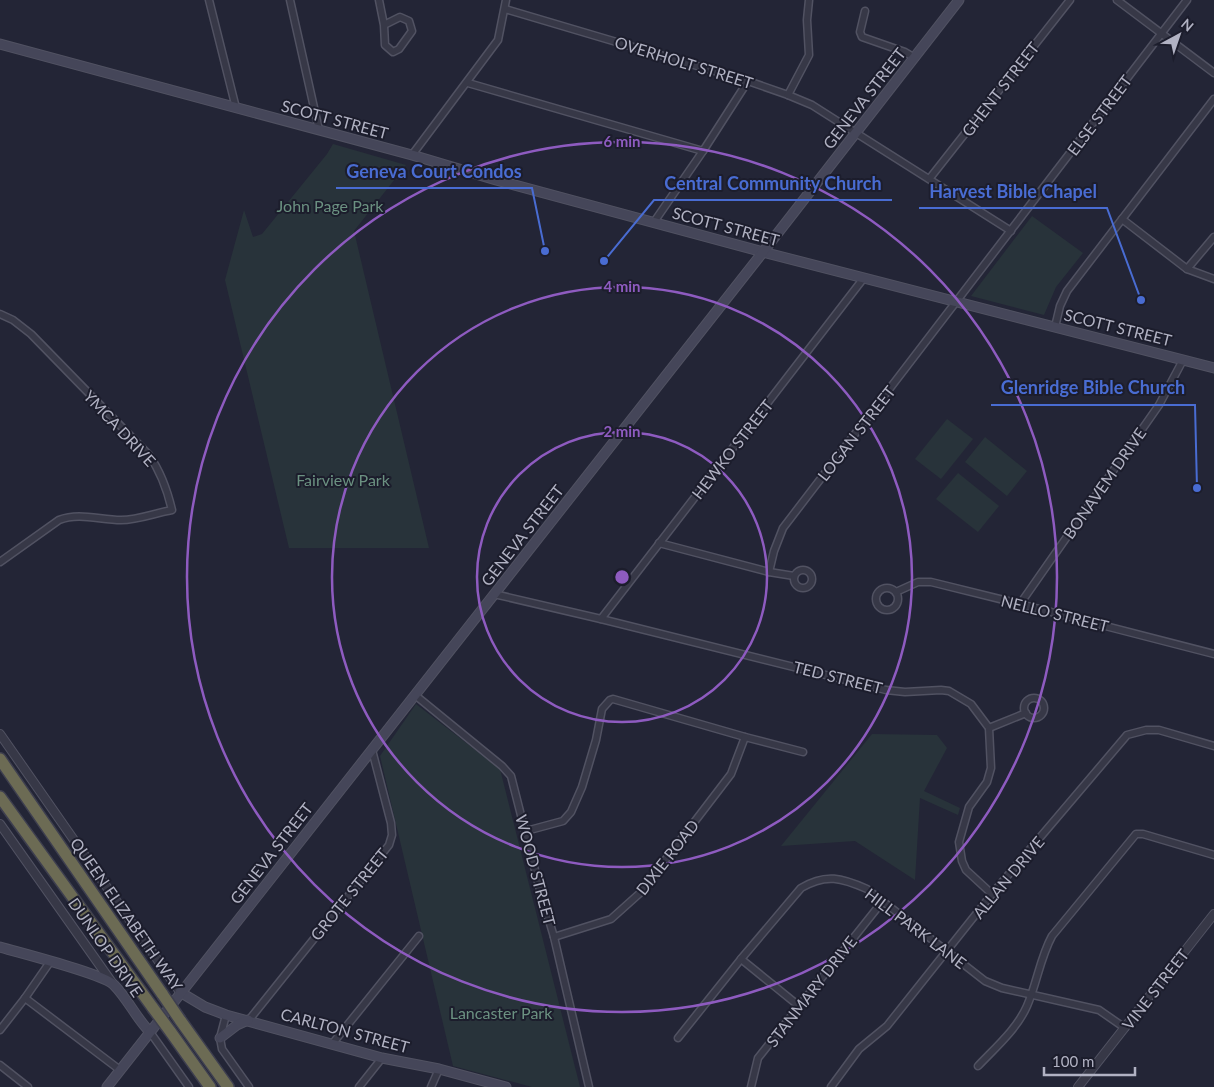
<svg xmlns="http://www.w3.org/2000/svg" width="1214" height="1087" font-family="Lato,sans-serif">
<style>
.green{fill:#28333a}
.lines{fill:none;stroke-linecap:round;stroke-linejoin:round}
.minor-casing{stroke:#515262;stroke-width:9}
.tertiary-casing{stroke:#515262;stroke-width:10}
.secondary-casing{stroke:#515262;stroke-width:11}
.motorway-casing{stroke:#3e3f4f;stroke-width:14}
.minor{stroke:#373847;stroke-width:6}
.tertiary{stroke:#373847;stroke-width:8}
.secondary{stroke:#454659;stroke-width:9}
.motorway{stroke:#6c6b54;stroke-width:11}
.motorway-bridge-casing{stroke:#3e3f4f;stroke-width:14;stroke-linecap:butt}
.motorway-bridge{stroke:#6c6b54;stroke-width:11}
.ring{fill:none;stroke:#8e5bc0;stroke-width:2.5}
.labels{text-anchor:middle;dominant-baseline:central;stroke-width:4;stroke-linejoin:round;paint-order:stroke}
.street-label{font-size:16px;fill:#b1b2c3;stroke:#1c1d2c}
.park-label{font-size:16px;fill:#6b9181;stroke:#1c1d2c}
.centre{fill:#8e5bc0;stroke:#1c1d2c;stroke-width:2.5}
.ring-label{font-size:15px;text-anchor:middle;font-weight:bold;fill:#8e5bc0;stroke:#1c1d2c;stroke-width:4;stroke-linejoin:round;paint-order:stroke}
.leader{fill:none;stroke:#496cd2;stroke-width:2}
.callout-dot{fill:#496cd2;stroke:#1c1d2c;stroke-width:2}
.callout-label{font-size:18px;text-anchor:middle;font-weight:bold;fill:#496cd2;stroke:#1c1d2c;stroke-width:4;stroke-linejoin:round;paint-order:stroke}
</style>
<rect width="100%" height="100%" fill="#232536"/>
<!-- green -->
<g class="green">
<path d="M333,144L406,165L354,231L429,548H289L225,280L244,210L253,237L262,234L327,154Z"/>
<path d="M1032,216L1083,253L1056,287L1044,315L971,296Z"/>
<path d="M947,419L973,439L941,479L915,459Z"/>
<path d="M985,437L1027,471L1007,496L965,462Z"/>
<path d="M958,473L999,506L978,532L936,499Z"/>
<path d="M416,704L500,769L580,1087H532L453,1066L380,756Z"/>
<path d="M872,734L937,735L947,748L924,791L960,808L958,815L920,798L915,880L855,841L781,846Z"/>
</g>
<g class="lines">
<defs>
<g id="minor">
<path d="M209,0L236,108"/>
<path d="M290,0L319,130"/>
<path d="M379,0L384,25L385,45L393,52L399,49L412,31L409,21L400,17L384,25"/>
<path d="M1117,0L1214,73"/>
<path d="M505,9L748,81L788,95L812,105L856,133L1011,231"/>
<path d="M865,11L860,32L862,37L905,52L915,58"/>
<path d="M468,83L703,151"/>
<path d="M788,95L809,55L807,20L809,0"/>
<path d="M412,155L498,40L506,0"/>
<path d="M930,178L1070,0"/>
<path d="M1122,219L1187,269L1214,279"/>
<path d="M654,222L703,151L748,81"/>
<path d="M1187,269L1214,237"/>
<path d="M0,314L13,320L31,334L149,455C161,472 167,489 172,510C155,513 138,520 121,520C100,520 79,512 59,520L0,562"/>
<path d="M1055,327L1060,306L1067,291L1214,99"/>
<path d="M659,543L769,572L794,576"/>
<circle cx="803" cy="579" r="9"/>
<path d="M769,572L774,551L783,528L1187,0"/>
<circle cx="887" cy="599" r="11"/>
<path d="M896,592L918,582H931L1020,604L1214,654"/>
<path d="M494,594L601,619L886,690L905,692L941,690L949,691L971,704L989,728L991,768L987,782L969,807L959,842L962,861L966,870L992,894"/>
<path d="M1020,604L1159,405L1183,360"/>
<path d="M601,619L863,279"/>
<path d="M415,695L502,766L511,776L540,890L554,937L589,1087"/>
<circle cx="1034" cy="708" r="10"/>
<path d="M989,728L1026,713"/>
<path d="M526,831L563,821L571,812L582,787L596,740L602,709L610,700L613,699L745,737L803,752"/>
<path d="M554,937L611,919L640,893L731,774L745,737"/>
<path d="M741,959L799,1006"/>
<path d="M25,998L120,1070"/>
<path d="M226,1015L220,1038L222,1049L249,1087"/>
<path d="M249,1020L389,845L392,835L391,823L372,750"/>
<path d="M0,1030L25,998L50,962"/>
<path d="M150,1032L189,1087"/>
<path d="M678,1038L741,959L801,888C826,873 842,878 867,889L985,981L1002,988L1099,1010L1125,1028"/>
<path d="M333,1043L419,936"/>
<path d="M0,1065L28,1087"/>
<path d="M978,1066C995,1048 1017,1029 1027,1006C1037,983 1040,958 1052,936L1136,834H1143L1214,855"/>
<path d="M359,1087L382,1058"/>
<path d="M431,1087L439,1069"/>
<path d="M751,1087L758,1058L882,902"/>
<path d="M831,1087L859,1049L887,1026L992,894L1127,735L1146,730H1159L1214,746"/>
</g>
<g id="tertiary">
<path d="M0,734L180,992"/>
<path d="M0,824L113,984"/>
<path d="M1078,1087L1214,914"/>
</g>
<g id="secondary">
<path d="M0,44L412,155L496,180L763,252L1214,368"/>
<path d="M0,947C20,953 104,974 114,985C128,999 136,1018 150,1032"/>
<path d="M180,992L205,1007L226,1015L382,1058L439,1069L506,1087"/>
<path d="M220,1038L237,1025L248,1020"/>
<path d="M107,1087L763,252L959,0"/>
</g>
<g id="motorway">
<path d="M0,759L163,995"/>
<path d="M0,797L153,1008"/>
<path d="M180,1020L228,1087"/>
<path d="M170,1031L210,1087"/>
</g>
</defs>
<!-- minor casing -->
<use href="#minor" class="minor-casing"/>
<!-- tertiary casing -->
<use href="#tertiary" class="tertiary-casing"/>
<!-- secondary casing -->
<use href="#secondary" class="secondary-casing"/>
<!-- motorway casing -->
<use href="#motorway" class="motorway-casing"/>
<!-- minor -->
<use href="#minor" class="minor"/>
<!-- tertiary -->
<use href="#tertiary" class="tertiary"/>
<!-- secondary -->
<use href="#secondary" class="secondary"/>
<!-- motorway -->
<use href="#motorway" class="motorway"/>
<defs>
<g id="motorway-bridge">
<path d="M163,995L180,1020"/>
<path d="M153,1008L170,1031"/>
</g>
</defs>
<!-- motorway-bridge casing -->
<use href="#motorway-bridge" class="motorway-bridge-casing"/>
<!-- motorway-bridge -->
<use href="#motorway-bridge" class="motorway-bridge"/>
</g>
<!-- distance rings -->
<g class="ring">
<circle cx="622" cy="577" r="145"/>
<circle cx="622" cy="577" r="290"/>
<circle cx="622" cy="577" r="435"/>
</g>
<g class="labels">
<!-- street labels -->
<g class="street-label">
<text transform="translate(684 62) rotate(17)">OVERHOLT STREET</text>
<text transform="translate(1000 89) rotate(-52)">GHENT STREET</text>
<text transform="translate(864 98) rotate(-52)">GENEVA STREET</text>
<text transform="translate(1099 115) rotate(-53)">ELSE STREET</text>
<text transform="translate(335 119) rotate(15)">SCOTT STREET</text>
<text transform="translate(726 226) rotate(15)">SCOTT STREET</text>
<text transform="translate(1118 327) rotate(14)">SCOTT STREET</text>
<text transform="translate(120 428) rotate(47)">YMCA DRIVE</text>
<text transform="translate(856 433) rotate(-52)">LOGAN STREET</text>
<text transform="translate(732 449) rotate(-52)">HEWKO STREET</text>
<text transform="translate(1104 483) rotate(-55)">BONAVEM DRIVE</text>
<text transform="translate(522 535) rotate(-52)">GENEVA STREET</text>
<text transform="translate(1055 613) rotate(14)">NELLO STREET</text>
<text transform="translate(838 677) rotate(14)">TED STREET</text>
<text transform="translate(271 853) rotate(-52)">GENEVA STREET</text>
<text transform="translate(667 857) rotate(-52)">DIXIE ROAD</text>
<text transform="translate(536 870) rotate(75)">WOOD STREET</text>
<text transform="translate(1008 877) rotate(-50)">ALLAN DRIVE</text>
<text transform="translate(349 894) rotate(-51)">GROTE STREET</text>
<text transform="translate(127 914) rotate(55)">QUEEN ELIZABETH WAY</text>
<text transform="translate(916 928) rotate(37)">HILL PARK LANE</text>
<text transform="translate(106 947) rotate(55)">DUNLOP DRIVE</text>
<text transform="translate(1155 989) rotate(-52)">VINE STREET</text>
<text transform="translate(811 991) rotate(-52)">STANMARY DRIVE</text>
<text transform="translate(345 1030) rotate(15)">CARLTON STREET</text>
</g>
<!-- park labels -->
<g class="park-label">
<text x="330" y="205">John Page Park</text>
<text x="343" y="479">Fairview Park</text>
<text x="501" y="1012">Lancaster Park</text>
</g>
</g>
<circle cx="622" cy="577" r="8" class="centre"/>
<g class="ring-label">
<text x="622" y="147">6 min</text>
<text x="622" y="292">4 min</text>
<text x="622" y="437">2 min</text>
</g>
<!-- callouts -->
<path class="leader" d="M545 251L532 188H336M604 261L654 200H892M1141 300L1107 208H919M1197 488L1195 405H991"/>
<g class="callout-dot">
<circle cx="545" cy="251" r="5"/>
<circle cx="604" cy="261" r="5"/>
<circle cx="1141" cy="300" r="5"/>
<circle cx="1197" cy="488" r="5"/>
</g>
<g class="callout-label">
<text x="434" y="178">Geneva Court Condos</text>
<text x="773" y="190">Central Community Church</text>
<text x="1013" y="198">Harvest Bible Chapel</text>
<text x="1093" y="394">Glenridge Bible Church</text>
</g>
<!-- north arrow -->
<g transform="translate(1179 35) rotate(40)" stroke="#1c1d2c" stroke-width="4" paint-order="stroke">
<path d="M0-4L9 19L0 12L-9 19Z" fill="#b1b2c3"/>
<text y="-8" font-size="14" font-weight="bold" text-anchor="middle" fill="#b1b2c3">N</text>
</g>
<!-- scale -->
<path d="M1044 1067v8h91v-8" fill="none" stroke="#b1b2c3" stroke-width="2.5"/>
<text x="1052" y="1067" font-size="15" fill="#b1b2c3" stroke="#1c1d2c" stroke-width="4" paint-order="stroke">100 m</text>
</svg>
